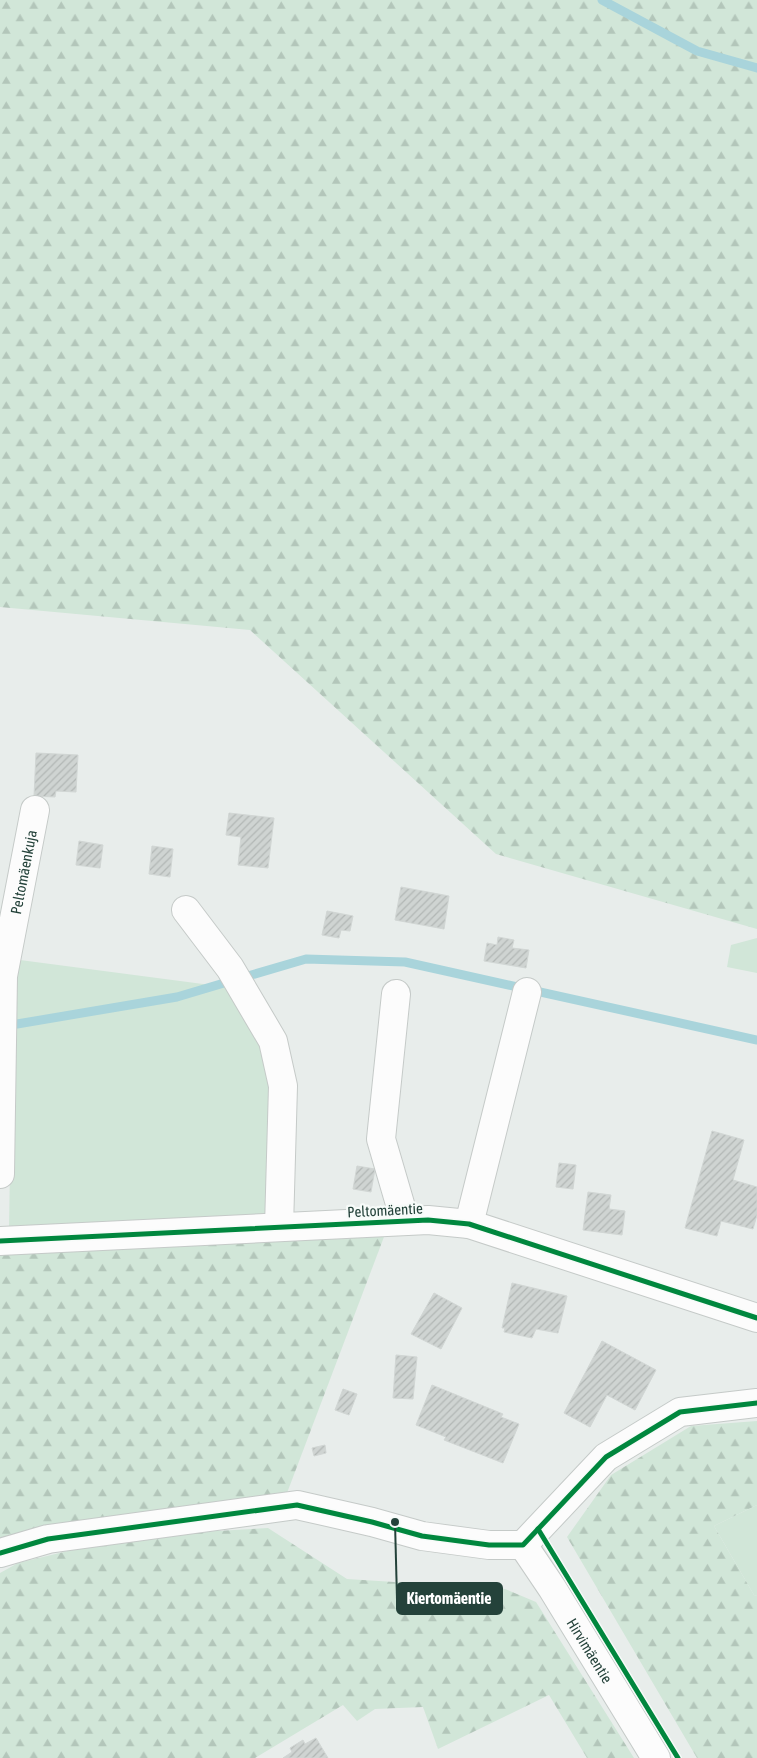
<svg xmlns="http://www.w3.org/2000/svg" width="757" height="1758" font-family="'Asap Condensed',sans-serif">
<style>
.green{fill:#d1e6d8}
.forest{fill:url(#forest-firs)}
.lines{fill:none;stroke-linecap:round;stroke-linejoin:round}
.stream{stroke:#a9d4db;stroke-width:9}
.building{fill:url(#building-hatch);stroke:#d1d6d4}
.minor-casing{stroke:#c5cac8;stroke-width:30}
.minor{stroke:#fcfcfc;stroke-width:28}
.cycleway-casing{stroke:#f7fbf9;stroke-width:8}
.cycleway{stroke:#00873e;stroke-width:5}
.labels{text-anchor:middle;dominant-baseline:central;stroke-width:4.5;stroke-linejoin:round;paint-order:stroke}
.street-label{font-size:15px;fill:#24423a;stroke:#f7fbf9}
.leader{fill:none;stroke:#24423a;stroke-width:2}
.callout-dot{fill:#24423a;stroke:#f7fbf9;stroke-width:2}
.callout{fill:#24423a;stroke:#24423a;stroke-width:2}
.callout-label{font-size:16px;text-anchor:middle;font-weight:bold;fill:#fff}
</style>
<defs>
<pattern id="forest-firs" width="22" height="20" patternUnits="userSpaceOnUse" patternTransform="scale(1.25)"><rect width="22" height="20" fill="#d1e6d8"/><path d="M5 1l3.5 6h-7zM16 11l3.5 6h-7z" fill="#b3c6ba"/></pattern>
<pattern id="building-hatch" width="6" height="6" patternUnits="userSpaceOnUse" patternTransform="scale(1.25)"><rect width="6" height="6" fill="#cfd4d2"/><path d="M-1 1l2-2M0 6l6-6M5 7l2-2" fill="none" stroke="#b2b7b5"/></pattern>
</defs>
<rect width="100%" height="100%" fill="#e8edeb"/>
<!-- green -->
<g class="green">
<path d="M757,938V973L727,967L731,945Z"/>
<path d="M20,960L241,989L275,1086L272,1219L9,1229L13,979Z"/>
<path d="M757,1505V1596L754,1595L714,1526Z"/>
</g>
<!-- forest -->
<g class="forest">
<path d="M0,0H757V929L496,854L250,630L0,607Z"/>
<path d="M387,1229L287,1493L0,1544V1247Z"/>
<path d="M757,1421V1505L714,1526L754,1595L757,1596V1758H697L567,1537L611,1475L691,1426Z"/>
<path d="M268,1528L347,1579L505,1589L536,1602L634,1758H587L549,1695L438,1749L423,1707L375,1709L357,1721L343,1705L255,1758H0V1573L18,1563L130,1536Z"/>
</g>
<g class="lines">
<!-- stream -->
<g class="stream">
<path d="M602,0L697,51L757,68"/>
<path d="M248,976L306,959L405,962L757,1040"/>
<path d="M17,1024L177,997L224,983"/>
</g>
</g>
<!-- building -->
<g class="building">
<path d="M36,753L78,755L76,792L56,791L55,797L34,796Z"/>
<path d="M229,813L274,818L268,868L238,865L241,837L226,835Z"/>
<path d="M79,841L103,845L100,868L76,865Z"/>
<path d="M152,846L173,849L170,877L149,874Z"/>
<path d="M401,887L449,896L444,929L395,920Z"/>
<path d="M327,911L353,916L350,931L341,930L339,938L322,935Z"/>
<path d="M498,937L514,940L512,948L529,950L526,968L484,961L487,943L497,945Z"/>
<path d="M712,1131L744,1140L733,1180L757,1187V1215L753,1229L721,1221L717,1236L685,1228Z"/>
<path d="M559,1163L576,1165L573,1189L556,1187Z"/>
<path d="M357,1166L375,1169L371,1192L353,1189Z"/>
<path d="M588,1192L611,1195L609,1209L625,1211L622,1235L583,1230Z"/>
<path d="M512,1283L567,1296L558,1333L536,1329L532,1338L504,1332L505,1328H502Z"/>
<path d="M434,1293L462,1308L441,1349L411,1334Z"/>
<path d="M602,1341L656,1370L635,1410L607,1395L590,1427L564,1413Z"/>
<path d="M396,1355L417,1357L413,1399L393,1398Z"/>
<path d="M432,1385L503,1414L501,1417L519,1424L503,1463L444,1440L446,1437L416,1425Z"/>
<path d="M343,1389L357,1394L349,1415L335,1410Z"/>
<path d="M325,1445L326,1453L314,1456L312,1448Z"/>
<path d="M316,1738L328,1758H283L292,1752L290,1748L303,1740L305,1744Z"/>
</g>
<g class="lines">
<defs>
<g id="minor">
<path d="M186,910L230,968L273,1041L283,1086L279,1227"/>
<path d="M396,994L381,1139L405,1221"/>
<path id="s1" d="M0,1174L3,976L35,810"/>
<path d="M469,1224L527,992"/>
<path d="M0,1241L428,1220L469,1224L757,1318"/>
<path id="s2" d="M523,1545L552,1588L656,1758"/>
<path d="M0,1553L48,1539L297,1505L372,1522L422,1536L489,1545H523L606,1457L680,1412L757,1403"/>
</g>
</defs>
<!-- minor casing -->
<use href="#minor" class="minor-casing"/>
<!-- minor -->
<use href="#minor" class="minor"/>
<defs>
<g id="cycleway">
<path d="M0,1241L428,1220L469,1224L757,1318"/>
<path d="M538,1529L678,1758"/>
<path d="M0,1553L48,1539L297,1505L372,1522L422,1536L489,1545H523L606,1457L680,1412L757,1403"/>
</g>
</defs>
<!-- cycleway casing -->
<use href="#cycleway" class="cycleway-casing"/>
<!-- cycleway -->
<use href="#cycleway" class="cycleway"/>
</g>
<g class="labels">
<!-- street labels -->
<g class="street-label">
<text stroke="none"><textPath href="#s1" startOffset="304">Peltomäenkuja</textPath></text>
<text transform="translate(385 1210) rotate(-3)">Peltomäentie</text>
<text stroke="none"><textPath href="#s2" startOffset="125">Hirvimäentie</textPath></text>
</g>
</g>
<!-- callouts -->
<path class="leader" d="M395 1522L397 1599"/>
<circle class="callout-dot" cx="395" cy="1522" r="5"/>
<rect class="callout" x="397" y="1583" width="105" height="31" rx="5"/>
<g class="callout-label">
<text x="449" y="1604">Kiertomäentie</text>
</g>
</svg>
